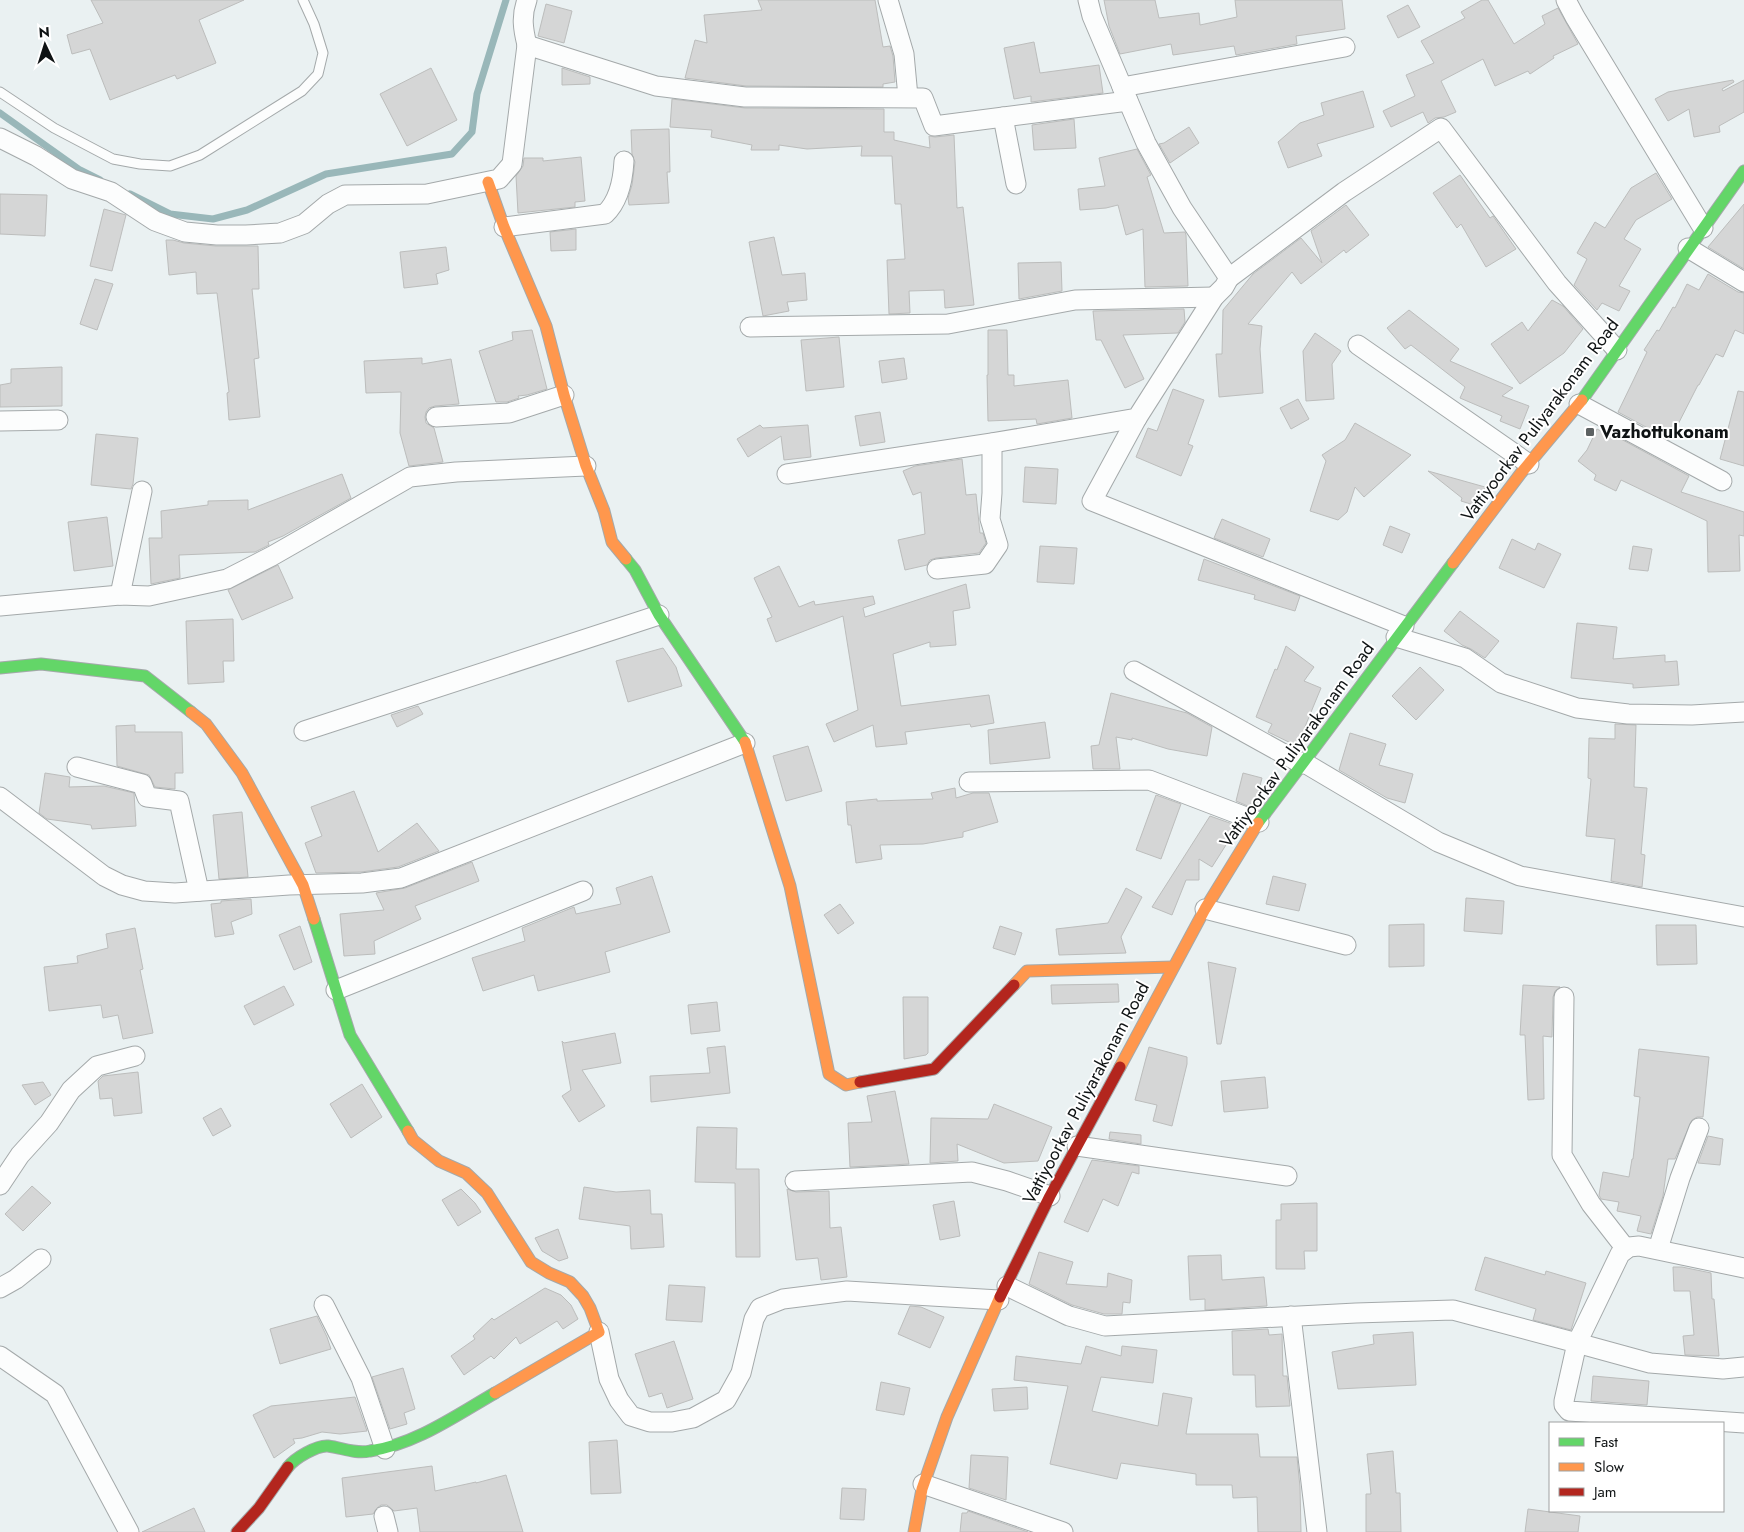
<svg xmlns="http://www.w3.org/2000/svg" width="1744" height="1532" font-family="Jost,sans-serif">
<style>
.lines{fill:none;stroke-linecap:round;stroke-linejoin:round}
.stream{stroke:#99b7b9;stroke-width:7}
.building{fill:#d5d6d6;stroke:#bcbdbc}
.lane-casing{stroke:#a4a9aa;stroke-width:11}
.street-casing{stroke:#a4a9aa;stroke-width:21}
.fast-casing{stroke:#a4a9aa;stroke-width:13}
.slow-casing{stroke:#a4a9aa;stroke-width:13}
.jam-casing{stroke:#a4a9aa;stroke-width:13}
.lane{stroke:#fcfdfd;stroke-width:9}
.street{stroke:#fcfdfd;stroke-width:19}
.fast{stroke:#63d668;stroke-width:11}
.slow{stroke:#ff974d;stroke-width:11}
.jam{stroke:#b3261e;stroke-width:11}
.poi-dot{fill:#5c6162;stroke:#fff;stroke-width:2}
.labels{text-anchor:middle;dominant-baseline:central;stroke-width:4;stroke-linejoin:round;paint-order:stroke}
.street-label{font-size:18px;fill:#0f1314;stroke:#fff}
.poi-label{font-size:18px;font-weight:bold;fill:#0f1314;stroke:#fff;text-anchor:start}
</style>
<rect width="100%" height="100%" fill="#eaf1f2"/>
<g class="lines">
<!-- stream -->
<g class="stream">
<path d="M0,113L80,170L100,180"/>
<path d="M130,194L170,214L213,219L247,210L326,174L452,154L472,132L477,94L506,0"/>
</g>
</g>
<!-- building -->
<g class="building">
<path d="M91,0H244L199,20L216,63L177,79L175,75L110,100L90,49L72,54L67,35L103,23Z"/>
<path d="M758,0H875L883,47L890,46L893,56L895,82L883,84V87L746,86L685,78L695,40L707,43L704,15L762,10Z"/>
<path d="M1104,0H1155L1159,18L1199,13L1200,25L1237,17L1235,0H1342L1345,29L1296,36L1297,44L1236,55L1234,46L1173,55L1171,44L1120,54L1109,26Z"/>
<path d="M1482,0H1488L1514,44L1545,24L1542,16L1558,8L1578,44L1553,56L1554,58L1530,74L1528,71L1495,86L1483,59L1441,81L1456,112L1444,117L1435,118L1428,123L1423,112L1391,127L1383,111L1415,96L1406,75L1434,63L1421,41L1465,18L1461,12Z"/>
<path d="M546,4L572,11L564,43L538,36Z"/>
<path d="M1408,5L1420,27L1398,38L1387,16Z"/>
<path d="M1034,42L1040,73L1099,65L1103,93L1031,102V96L1014,99L1004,48Z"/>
<path d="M431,68L457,120L407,146L380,94Z"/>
<path d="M562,68L590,77V84L562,85Z"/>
<path d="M1733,80L1734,82L1722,89L1723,91L1744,80V112L1719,126L1720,132L1694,137L1689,109L1668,121L1655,99L1668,92Z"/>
<path d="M1363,91L1374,127L1317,144L1322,156L1288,168L1278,142L1300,123L1324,115L1321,103Z"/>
<path d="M672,99L745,108L884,109V132H894V140L930,148L929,136L935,137L954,135L957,208L963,207L974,305L945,308L944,290L909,291L910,313L889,314L887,260L905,259L901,204H895L892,156H861L862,146L807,149L779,145V150H751L752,145L711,137L712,130L670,127Z"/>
<path d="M1074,119L1076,148L1034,150L1032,125Z"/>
<path d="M1189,127L1199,143L1170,163L1159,144L1164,143Z"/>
<path d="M669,129L670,172H667L669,203L629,205L628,198L632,185L635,162L632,154L631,130Z"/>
<path d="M1137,149L1151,175L1147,177L1164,233L1185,232L1186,235L1188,286L1145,287L1143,229L1126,235L1118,205L1106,208L1080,210L1078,189L1105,186L1099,158Z"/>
<path d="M581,157L585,201L575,202V207L518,213L516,176L523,166L524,158H543V161Z"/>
<path d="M1656,173L1672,199L1636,220L1624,239L1641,249L1619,286L1630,291L1619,311L1602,303L1597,310L1574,285L1587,259L1577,253L1595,222L1605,228L1631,188Z"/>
<path d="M1460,175L1490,218L1493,216L1516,249L1486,267L1461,224L1457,228L1433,193Z"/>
<path d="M0,194L47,195L45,236L0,234Z"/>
<path d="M1744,204V269L1708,247Z"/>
<path d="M1346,205L1369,235L1346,253L1344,250L1301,284L1292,272L1248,324L1262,326L1260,349L1263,393L1219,397L1216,354H1222L1223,310L1253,274L1301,238L1322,263L1311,231Z"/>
<path d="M104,209L126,215L112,271L90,266Z"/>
<path d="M576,229V250L551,251L550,232Z"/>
<path d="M774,237L782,275L805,273L807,300L787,302L789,311L763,316L749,242Z"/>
<path d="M166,240H173L184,243L216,246H258L259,289H252L259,358L254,359L260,417L229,420L227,393L229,392L217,293L197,294L196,272L169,275Z"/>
<path d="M446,247L449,270L436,274L438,284L404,288L400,252Z"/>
<path d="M1061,262L1062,291L1019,299L1018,263Z"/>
<path d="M1708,274L1738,292L1744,293V334L1735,330L1723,357L1716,354L1699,385H1698L1670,440L1618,412L1647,352L1644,350L1657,330L1659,331L1673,307L1675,308L1687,284L1699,290Z"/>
<path d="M95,279L113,284L97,330L80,324Z"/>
<path d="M1552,300L1563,306L1583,329L1564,353L1520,384L1491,344L1522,322L1528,331Z"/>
<path d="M1184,309L1185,322L1178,333L1123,335L1144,379L1125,388L1101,340H1096L1093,311Z"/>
<path d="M1409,310L1459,349L1450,361L1513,388L1502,396L1529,406L1520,429L1500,421L1502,416L1460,398L1465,387L1411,345L1405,349L1387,328Z"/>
<path d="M532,330L547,389L527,395L518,396L519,398L507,402H496L479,351L513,340L512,332Z"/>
<path d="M988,330H1007L1008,375H1014V386L1068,380L1072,418L1037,424L1036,419L988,421L987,375H988Z"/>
<path d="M1315,333L1341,351L1332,364L1334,399L1306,401L1303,351Z"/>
<path d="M839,337L844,387L806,391L801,340Z"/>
<path d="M422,358V364L451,359L459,404L435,406L429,408L426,412L425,417L426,423L434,428L443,462L409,466L400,433L401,392L366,393L364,361Z"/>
<path d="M904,358L907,379L882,383L879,361Z"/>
<path d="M62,367V406L0,407V385L11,383V369Z"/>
<path d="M1173,389L1204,400L1188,444L1193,446L1181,476L1136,457L1148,428L1157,431Z"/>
<path d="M1738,391L1744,392V466L1720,459Z"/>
<path d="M1298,399L1309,419L1291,429L1280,408Z"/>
<path d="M880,412L885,442L860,446L855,416Z"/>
<path d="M1355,423L1411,455L1364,497L1355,487L1347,512L1338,520L1310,511L1326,461L1322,455L1345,440Z"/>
<path d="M760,425L763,428L808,425L811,457L784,460L781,436L748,457L737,439Z"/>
<path d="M1597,429L1607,434L1608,432L1689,476L1681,492L1744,512V536L1739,535L1740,571L1708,572L1707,521L1621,480L1616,491L1594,480L1596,475L1578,461L1587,450Z"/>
<path d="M96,434L138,438L133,484L131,489L91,485Z"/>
<path d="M962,459L966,495L976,494L980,533H983L986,543L979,553L936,558L930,560L927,565L905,570L898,540L925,534L921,492L913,495L903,471L915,466Z"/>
<path d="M1025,467L1058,469L1056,504L1023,502Z"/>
<path d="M1428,471L1485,487L1482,500L1477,506L1461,501L1462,498Z"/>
<path d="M342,474L351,498L283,536L268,542L269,545L255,552L179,555L180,578L151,584L149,538H162L161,511L208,505V501L248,500V510Z"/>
<path d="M107,517L113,566L74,571L68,522Z"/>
<path d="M1222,519L1270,539L1263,557L1214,538Z"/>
<path d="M1390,526L1410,534L1402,553L1383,545Z"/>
<path d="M1512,539L1535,550L1538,543L1561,554L1544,588L1499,568Z"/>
<path d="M1040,546L1077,548L1074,584L1037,582Z"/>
<path d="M1633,546L1652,549L1648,571L1629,569Z"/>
<path d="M1204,559L1300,596L1295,611L1254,599L1255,595L1198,580Z"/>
<path d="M278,565L293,598L242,620L228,590Z"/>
<path d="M779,566L799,607L814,601L815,605L873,596L875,604L863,608L865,617L966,584L970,608L953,611L956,645L930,647V642L893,654L901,706L989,695L994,723L971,727L970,724L905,732L907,744L876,747L873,725L834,742L826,724L858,710L843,616L776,642L767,619L772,617L754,578Z"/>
<path d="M1460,611L1499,641L1485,658L1471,649L1462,645L1444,631Z"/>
<path d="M233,619L234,661H223L224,682L188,684L186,621Z"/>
<path d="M1577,623L1617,627L1613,659L1665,655V662L1677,661L1679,685L1633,688V684L1571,678Z"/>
<path d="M1286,646L1314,667L1304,681L1321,688L1297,746L1268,732L1272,724L1256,717L1275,669L1277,670Z"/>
<path d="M663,648L676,667L682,686L628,702L616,661Z"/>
<path d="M1420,667L1444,690L1416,720L1392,696Z"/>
<path d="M1111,693L1187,713L1212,727L1207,756L1168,749L1132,738V740L1116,737L1120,769H1093L1091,746L1099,745Z"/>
<path d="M418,706L423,714L397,727L391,715Z"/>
<path d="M1045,722L1050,758L990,764L988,730Z"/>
<path d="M1615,724L1636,725L1634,787L1647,788L1641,854L1645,855L1642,887L1611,881L1615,839L1586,836L1591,779L1588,778L1589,738L1615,739Z"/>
<path d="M135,725V732H182L183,773H175V789L155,787L149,775L117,766L116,726Z"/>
<path d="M1350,733L1386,744L1379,765L1413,774L1405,803L1387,798L1339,770Z"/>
<path d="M808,746L822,791L786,801L773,756Z"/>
<path d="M45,773L70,777L69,787L104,786L134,793L136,826L92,829L91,825L47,819L39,813Z"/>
<path d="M1243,773L1262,778L1256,801L1250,807L1236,801Z"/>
<path d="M955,788L956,798L973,793H989L998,822L963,832V837L923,844L880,845L882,859L856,863L851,825H848L846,802L877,799V801L933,799L931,793Z"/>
<path d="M354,791L378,852L417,823L439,851L398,867L361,872L316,873L305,843L322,836L311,807Z"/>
<path d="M1156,795L1181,804L1161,859L1136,850Z"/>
<path d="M242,812L248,877L219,879L213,815Z"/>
<path d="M1210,816L1238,826L1212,867L1199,859V880H1186L1172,915L1152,907Z"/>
<path d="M472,862L479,881L415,906L421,919L374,941L375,954L344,956L340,914L384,910L376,893L405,888Z"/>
<path d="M652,876L670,932L605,952L610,972L538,991L534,975L483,991L472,958L525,941L522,928L574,907L576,914L621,904L616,888Z"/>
<path d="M1273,876L1306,884L1299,911L1266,904Z"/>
<path d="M1126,888L1142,897L1121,937L1126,953L1059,955L1056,929L1108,923Z"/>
<path d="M1466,898L1504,901L1502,934L1464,931Z"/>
<path d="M251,899L252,914L231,922L234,934L215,937L211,904L221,903V901Z"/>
<path d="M840,904L854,923L838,934L824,915Z"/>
<path d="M1424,924V966L1389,967V925Z"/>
<path d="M1656,925H1696L1697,964L1657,965Z"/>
<path d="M300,926L312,962L294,970L279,935Z"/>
<path d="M1000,926L1022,933L1015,955L993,948Z"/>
<path d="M135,928L143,969L140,970L153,1033L123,1039L118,1015L103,1018L101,1005L49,1011L44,967L78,963L77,956L108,948L106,934Z"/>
<path d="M1208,962L1236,968L1221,1044H1217Z"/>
<path d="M1118,984L1119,1002L1052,1004L1051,985Z"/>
<path d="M1523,985L1560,987L1555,991L1553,997L1552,1037L1543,1036L1544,1099L1528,1100L1525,1035H1520Z"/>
<path d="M284,986L294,1005L254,1025L244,1006Z"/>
<path d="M903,997H928V1053L926,1055L904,1059Z"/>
<path d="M717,1002L720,1031L691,1034L688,1005Z"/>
<path d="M615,1033L621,1063L582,1070L605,1106L579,1122L562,1096L571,1090L562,1041L564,1043Z"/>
<path d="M725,1046L730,1093L651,1102L650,1076L710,1073L707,1048Z"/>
<path d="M1149,1047L1187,1057V1064L1172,1126L1153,1121L1157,1105L1135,1100Z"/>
<path d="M1639,1049L1709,1057L1703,1117H1697L1692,1120L1675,1159H1668L1663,1196L1651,1234L1637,1231L1641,1216L1617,1211L1619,1202L1601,1199L1599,1195L1603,1172L1629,1177L1632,1159H1633L1640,1097L1634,1096Z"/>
<path d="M138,1072L142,1113L114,1116L112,1098L100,1099L98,1081L103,1076Z"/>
<path d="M1265,1077L1268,1108L1224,1112L1221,1081Z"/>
<path d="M43,1082L51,1095L35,1105L22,1085Z"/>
<path d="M362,1084L382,1117L351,1138L330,1104Z"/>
<path d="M895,1091L909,1164L850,1167L848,1123L872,1122L867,1096Z"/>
<path d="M994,1104L1052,1127L1038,1161L1004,1163L957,1144L958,1161L930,1163L931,1118L988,1119Z"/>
<path d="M221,1108L231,1126L213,1136L203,1118Z"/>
<path d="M697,1127L737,1128L736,1169H759L760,1257H736L735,1183L695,1182Z"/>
<path d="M1110,1132L1141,1135V1144L1109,1139Z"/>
<path d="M1708,1136L1723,1139L1720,1165L1698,1163Z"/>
<path d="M1092,1160L1139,1166V1174L1132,1172L1118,1206L1103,1199L1088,1232L1064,1222Z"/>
<path d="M32,1186L51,1203L23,1231L5,1214Z"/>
<path d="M584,1187L616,1192L650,1190L651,1214H662L664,1247L631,1249L630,1226L579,1219Z"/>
<path d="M461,1189L475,1203L481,1212L458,1226L442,1200Z"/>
<path d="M787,1189L796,1192L829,1191L830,1228L841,1227L847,1277L821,1280L818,1258L796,1260Z"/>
<path d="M954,1201L960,1236L940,1240L933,1205Z"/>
<path d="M1317,1203V1251H1304L1305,1269H1276V1220H1281V1204Z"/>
<path d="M558,1229L568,1258L559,1261L542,1251L535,1238Z"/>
<path d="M1039,1252L1073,1262L1066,1284L1107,1287L1108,1273L1132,1280L1130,1303L1123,1302L1122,1314H1104L1072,1305L1029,1284Z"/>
<path d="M1221,1255L1222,1280L1264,1277L1267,1306L1205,1310V1299L1190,1300L1188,1256Z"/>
<path d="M1485,1257L1545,1275L1546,1271L1586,1283L1571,1330L1533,1320L1536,1309L1475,1290Z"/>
<path d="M1673,1267H1682L1711,1273L1712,1299H1714L1719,1356L1685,1355L1683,1336L1694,1335L1690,1291H1674Z"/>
<path d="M669,1285L705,1287L702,1322L666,1320Z"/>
<path d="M545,1288L561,1295L571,1305L578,1319L563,1329L557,1321L520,1344L516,1337L494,1359L491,1356L464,1375L451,1356L475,1339L473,1336L492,1318L494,1320Z"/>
<path d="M910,1306L921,1307L944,1317L930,1348L898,1334Z"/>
<path d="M317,1316L327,1337L331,1349L280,1364L270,1329Z"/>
<path d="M1268,1329L1269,1335L1282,1334L1283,1376H1287L1290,1406L1256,1407L1255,1375H1233L1232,1331Z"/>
<path d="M1413,1332L1416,1385L1338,1389L1332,1352L1374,1344L1373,1335Z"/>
<path d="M674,1341L693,1399L667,1408L662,1393L649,1397L635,1354Z"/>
<path d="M1086,1346L1121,1356L1122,1346L1157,1350L1153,1383L1101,1377L1092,1411L1158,1426L1163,1393L1192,1398L1186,1434H1258L1260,1457H1297L1300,1487L1301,1532H1258L1257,1497L1233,1498L1232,1485H1196V1474L1121,1463L1117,1479L1050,1464L1068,1386L1014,1380L1016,1356L1081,1364Z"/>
<path d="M403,1368L415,1409L404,1413L407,1424L390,1429L372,1377Z"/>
<path d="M1593,1376L1649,1381L1647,1405L1591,1401Z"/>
<path d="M881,1382L910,1388L904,1415L876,1410Z"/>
<path d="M1027,1387L1028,1409L994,1411L992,1389Z"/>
<path d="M355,1397L367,1431L340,1434L322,1432L302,1438L293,1439L295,1443L274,1458L253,1415L271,1406Z"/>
<path d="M617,1440L621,1493L591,1494L589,1442Z"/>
<path d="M1393,1451L1396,1493H1400L1401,1532H1366V1494H1371L1367,1454Z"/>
<path d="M971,1455L1008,1457L1006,1500L969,1488Z"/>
<path d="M432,1466L435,1491L476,1482V1483L506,1475L523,1532H420L417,1508L394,1511L387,1505H381L377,1508L373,1514L346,1517L342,1478Z"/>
<path d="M842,1488L866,1489L864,1520L840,1519Z"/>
<path d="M194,1508L205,1532H142Z"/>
<path d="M1528,1509L1580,1516L1578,1532H1525Z"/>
<path d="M968,1511L1028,1532H960L962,1513H967Z"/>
</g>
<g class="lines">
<defs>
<path id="lane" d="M0,92L54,128L113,159L140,164L170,166L200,155L302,91L318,74L323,53L314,24L303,0"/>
<g id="street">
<path d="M888,0L904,54L908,97"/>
<path d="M1088,0L1092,16L1146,143L1182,208L1229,278L1344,192L1441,128L1557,283L1617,350"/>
<path d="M1566,0L1575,17L1703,228"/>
<path d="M527,45C523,29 521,16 527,0"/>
<path d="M1122,87L1345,47"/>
<path d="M1003,117L1016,184"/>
<path d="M0,138L36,156L72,179L111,192L155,221L185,232L217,235H246L280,233L304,224L328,204L345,195L427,194L499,179L512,164L527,45L656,86L745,97L923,98L934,126L1128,101"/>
<path d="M504,227L605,214C619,201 623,180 624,161"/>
<path d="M1688,248L1744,282"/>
<path d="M750,327L948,324L1075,300L1214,297"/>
<path d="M1358,345L1529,464"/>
<path d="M1579,404L1722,481"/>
<path d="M436,417L509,413L564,395"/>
<path d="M1137,418L1092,501L1404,626"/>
<path d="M0,421L58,420"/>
<path d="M787,474L992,443L1137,418L1214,297L1224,287L1229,278"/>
<path d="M937,569L985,564L998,545L990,519L992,493V443"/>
<path d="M120,595L142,491"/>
<path d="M0,606L120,595L149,596L227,579L272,556L410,477L456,472L586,466"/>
<path d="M1396,637L1465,658L1501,683L1577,708L1628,714L1692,715L1744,712"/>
<path d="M1134,671L1302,764"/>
<path d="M304,731L659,615"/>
<path d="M1303,762L1438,842L1520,876L1744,917"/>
<path d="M77,767L142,784L147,797L179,801L199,891"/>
<path d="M969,782L1149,780L1259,822"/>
<path d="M0,797L104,876L122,885L144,891L175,893L289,885L362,883L401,878L745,743"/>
<path d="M1205,909L1346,945"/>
<path d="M336,990L583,891"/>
<path d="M1564,997L1562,1155L1591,1204L1626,1249"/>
<path d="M1077,1146L1287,1176"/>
<path d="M795,1181L972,1172L1007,1181L1050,1196"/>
<path d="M0,1185L20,1155L49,1123L71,1090L97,1066L135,1056"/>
<path d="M1658,1249L1680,1178L1699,1128"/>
<path d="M1744,1268L1639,1246L1629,1247L1620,1254L1577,1343L1650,1363L1723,1369L1744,1367"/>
<path d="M1007,1286L1069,1316L1105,1326L1356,1313L1453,1310L1577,1343L1564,1401V1405L1569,1411L1744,1423"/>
<path d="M0,1288L16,1279L41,1259"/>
<path d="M324,1305L361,1378L385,1449"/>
<path d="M1291,1316L1317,1532"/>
<path d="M599,1332L609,1379L619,1400L631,1416L650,1422H672L693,1418L726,1400L741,1373L754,1319L760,1308L783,1299L847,1291L999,1300"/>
<path d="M0,1356L55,1394L129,1532"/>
<path d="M923,1484L1063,1532"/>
<path d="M384,1516L388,1532"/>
</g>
<g id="fast">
<path d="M1582,400L1744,171"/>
<path d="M626,559L635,570L659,615L745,742"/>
<path d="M0,668L41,664L145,676L191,712"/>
<path d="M1258,823L1453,563"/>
<path d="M314,919L350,1035L408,1131"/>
<path d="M288,1467C295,1458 317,1445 328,1446C343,1448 355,1454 370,1451C416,1444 455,1416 495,1393"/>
</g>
<g id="slow">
<path d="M488,182L504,227L546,326L564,395L586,466L604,511L612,542L626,559"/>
<path d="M1453,563L1521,473L1582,400"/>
<path d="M191,712L206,724L242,773L303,885L314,919"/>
<path d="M745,742L790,886L829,1074L846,1085L860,1082"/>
<path d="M1014,985L1027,971L1173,967"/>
<path d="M1120,1067L1205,909L1258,823"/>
<path d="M408,1131L413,1140L439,1161L466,1173L487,1193L531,1262L549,1273L570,1282L583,1296L590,1308L599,1332L495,1393"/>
<path d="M914,1532L922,1489L947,1417L1000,1297"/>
</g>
<g id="jam">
<path d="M860,1082L934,1069L1014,985"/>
<path d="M1000,1297L1050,1196L1120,1067"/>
<path d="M237,1532L259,1508L288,1467"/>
</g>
</defs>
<!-- lane casing -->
<use href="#lane" class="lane-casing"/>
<!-- street casing -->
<use href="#street" class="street-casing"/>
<!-- fast casing -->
<use href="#fast" class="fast-casing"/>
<!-- slow casing -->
<use href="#slow" class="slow-casing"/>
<!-- jam casing -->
<use href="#jam" class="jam-casing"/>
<!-- lane -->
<use href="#lane" class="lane"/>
<!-- street -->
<use href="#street" class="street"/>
<!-- fast -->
<use href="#fast" class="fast"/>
<!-- slow -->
<use href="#slow" class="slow"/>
<!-- jam -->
<use href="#jam" class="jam"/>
</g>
<!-- markers -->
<rect class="poi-dot" x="1585" y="427" width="10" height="10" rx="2.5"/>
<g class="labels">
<!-- street labels -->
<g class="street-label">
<text transform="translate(1540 420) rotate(-53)">Vattiyoorkav Puliyarakonam Road</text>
<text transform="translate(1297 745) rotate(-54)">Vattiyoorkav Puliyarakonam Road</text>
<text transform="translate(1086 1093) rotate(-62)">Vattiyoorkav Puliyarakonam Road</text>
</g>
<!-- poi labels -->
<g class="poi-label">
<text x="1600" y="432">Vazhottukonam</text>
</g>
</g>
<!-- legend -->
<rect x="1549" y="1422" width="175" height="90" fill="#ffffff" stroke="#9fa1a1"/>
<rect x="1559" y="1438" width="25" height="8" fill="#63d668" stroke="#9fa1a1"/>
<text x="1594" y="1447" font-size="15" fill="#0f1314">Fast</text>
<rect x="1559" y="1463" width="25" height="8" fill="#ff974d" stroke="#9fa1a1"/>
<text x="1594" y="1472" font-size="15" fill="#0f1314">Slow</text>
<rect x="1559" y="1488" width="25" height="8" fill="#b3261e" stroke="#9fa1a1"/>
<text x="1594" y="1497" font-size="15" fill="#0f1314">Jam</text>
<!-- north arrow -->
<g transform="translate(45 45) rotate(356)" stroke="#ffffff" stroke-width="4" paint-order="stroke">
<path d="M0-4L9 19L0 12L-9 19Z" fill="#0f1314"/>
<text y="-8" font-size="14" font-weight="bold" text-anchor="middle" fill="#0f1314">N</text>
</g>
</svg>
